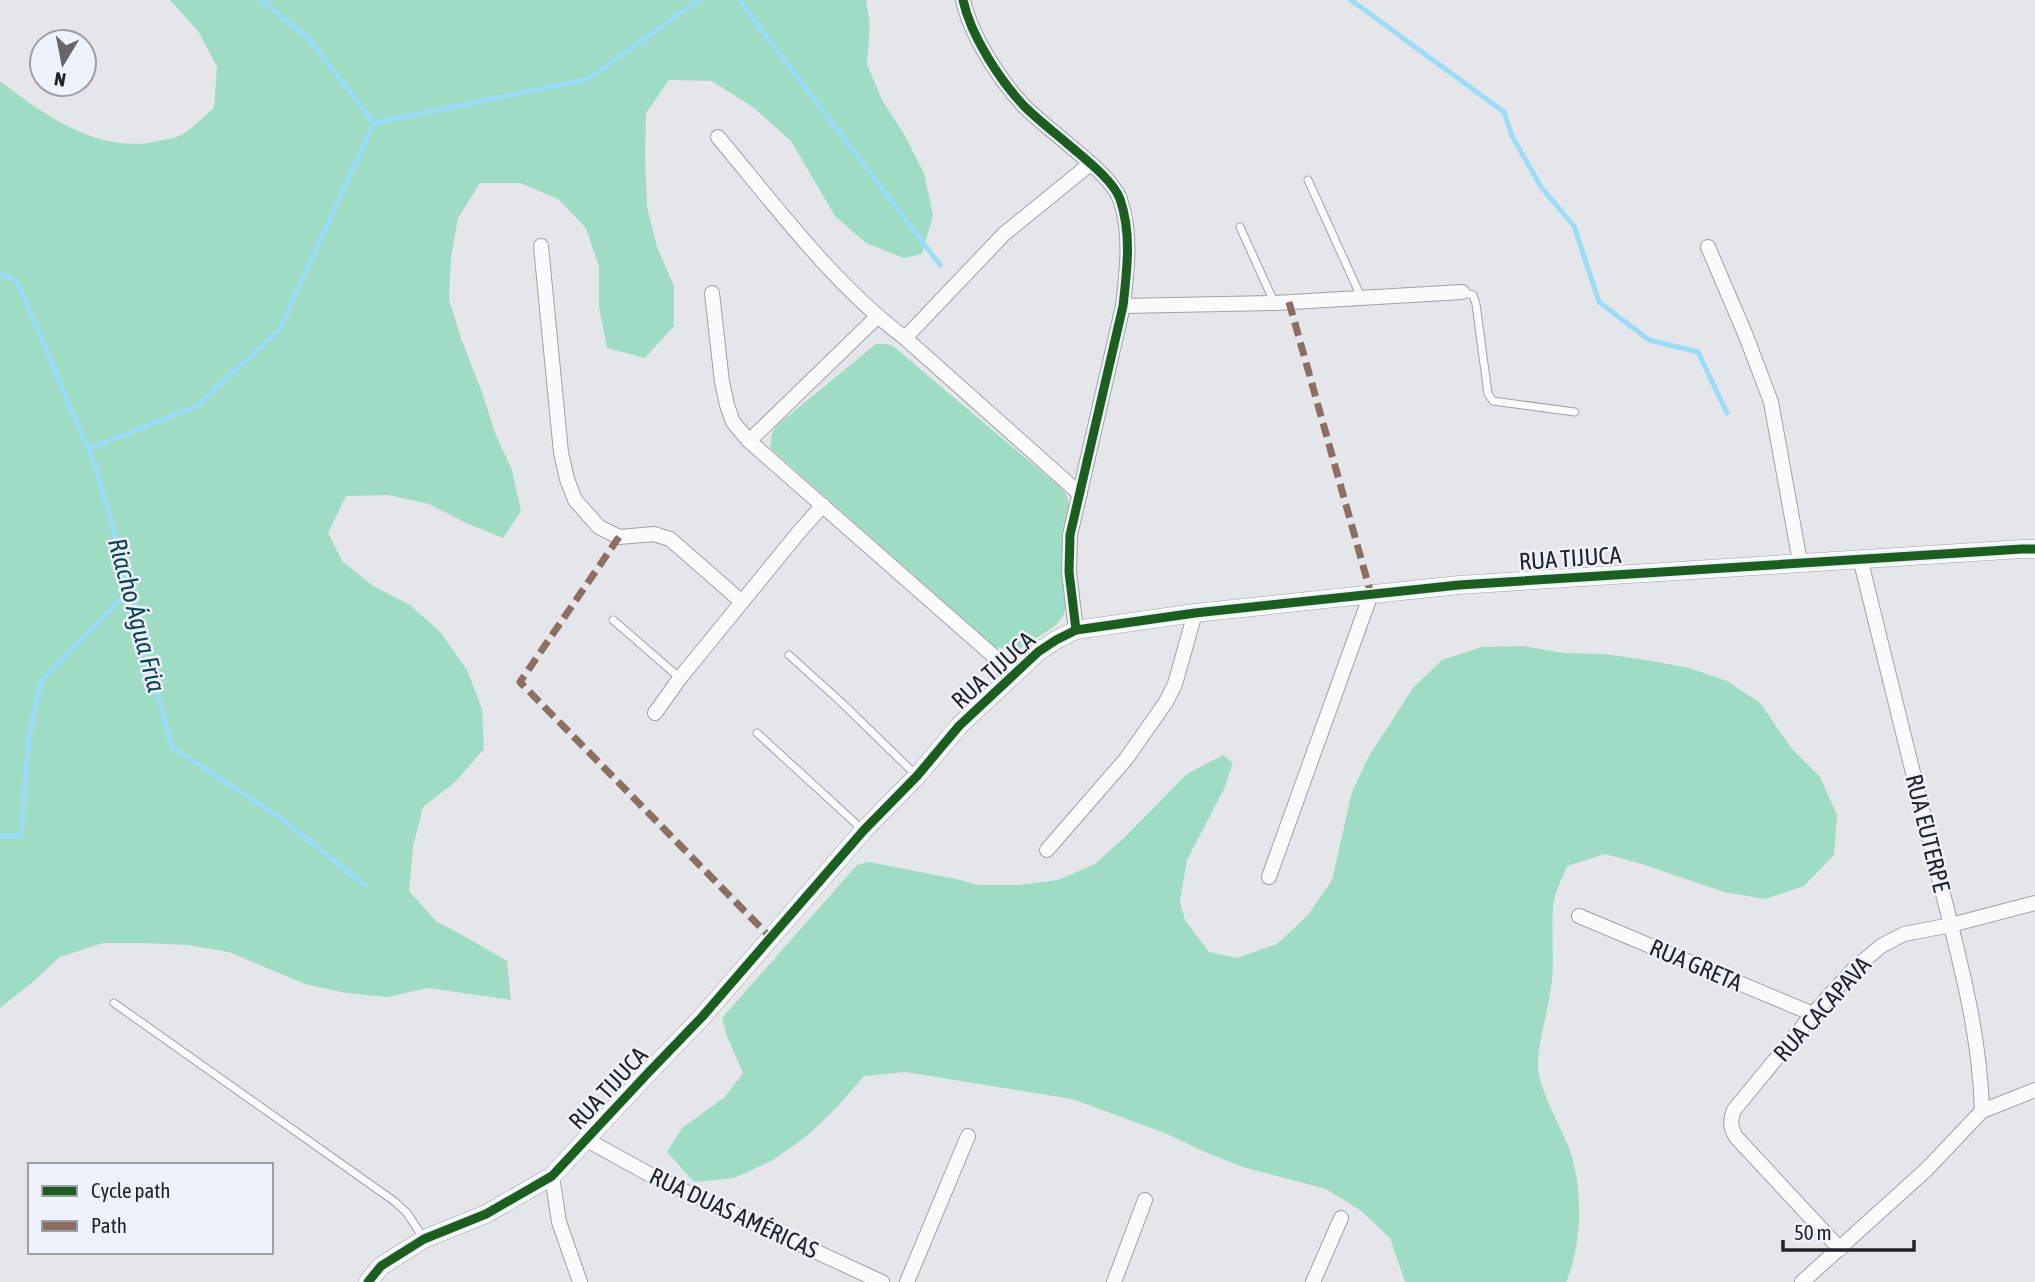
<svg xmlns="http://www.w3.org/2000/svg" width="2035" height="1282" font-family="'Asap Condensed',sans-serif">
<style>
.green{fill:#9fdcc4}
.lines{fill:none;stroke-linecap:round;stroke-linejoin:round}
.stream{stroke:#9bddf8;stroke-width:5}
.service-casing{stroke:#a0a1a5;stroke-width:9}
.minor-casing{stroke:#a0a1a5;stroke-width:16}
.tertiary-casing{stroke:#a0a1a5;stroke-width:19}
.service{stroke:#fbfbfc;stroke-width:7}
.minor{stroke:#fbfbfc;stroke-width:14}
.tertiary{stroke:#fbfbfc;stroke-width:18}
.quiet{stroke:#8d6e63;stroke-width:7;stroke-dasharray:14 7;stroke-linecap:butt}
.cycleway-casing{stroke:#edf2fb;stroke-width:13}
.cycleway{stroke:#1b5e20;stroke-width:9}
.labels{text-anchor:middle;dominant-baseline:central;stroke-width:5;stroke-linejoin:round;paint-order:stroke}
.street-label{font-size:24px;fill:#222327;stroke:#edf2fb}
.water-label{font-size:26px;font-style:italic;fill:#0a4356;stroke:#edf2fb}
</style>
<rect width="100%" height="100%" fill="#e4e6ea"/>
<!-- green -->
<g class="green">
<path d="M170,0H866L870,24L867,64L882,100L904,134L924,173L933,215L922,254L904,258L866,243L835,216L791,141L754,108L712,81L669,80L646,113L645,154L647,207L657,247L674,286V326L645,358L607,348L599,307V267L586,228L558,199L520,183H480L458,218L451,258L449,300L462,341L483,395L495,433L512,470L521,511L503,538L466,523L429,504L388,495L346,496L328,533L342,561L373,586L410,605L441,633L467,670L482,709L484,749L455,782L423,807L413,847L409,891L436,921L471,940L507,961L511,1000L428,988L388,997L346,993L305,984L229,952L187,945L144,943H103L60,957L29,985L0,1008V81C44,115 100,155 158,141C165,139 173,139 179,136C192,129 203,117 214,108L217,67L198,31Z"/>
<path d="M876,344H887L893,346L1061,488C1077,504 1065,525 1063,544C1061,564 1072,604 1061,619C1055,628 1043,633 1035,639C1019,650 1015,652 995,647L770,448L772,433L776,426Z"/>
<path d="M1523,646L1564,653L1604,654L1646,660L1689,668L1727,681L1760,703L1792,749L1820,777L1837,815L1834,855L1804,886L1765,899L1724,892L1645,865L1605,854L1567,866C1562,879 1554,894 1553,907C1551,933 1555,960 1551,987C1548,1012 1538,1042 1538,1066C1538,1086 1558,1122 1566,1141C1584,1180 1583,1243 1566,1282H1405L1390,1238L1360,1210L1326,1189L1243,1167L1205,1152L1165,1133L1072,1099L905,1072L864,1076L838,1106L808,1135L773,1160L734,1178L694,1182L667,1152L682,1128L725,1097L743,1073L727,1036L722,1018L857,865L869,862L956,879L978,885H1018L1058,880L1095,864L1125,837L1187,774L1223,755L1233,763L1224,789L1187,860L1180,901L1185,920L1209,952L1237,958L1277,944L1308,915L1332,880L1352,792L1369,756L1413,688L1442,660L1482,647Z"/>
</g>
<g class="lines">
<!-- stream -->
<g class="stream">
<path d="M261,0L309,39L374,123"/>
<path d="M739,0L940,265"/>
<path d="M1351,0L1504,112L1512,136L1541,187L1574,226L1599,302L1649,340L1698,352L1727,413"/>
<path d="M0,274L17,281L97,470L172,747L278,816L366,886"/>
<path d="M88,449L197,406L279,330L374,123L588,79L699,0"/>
<path d="M0,836H21L29,737L41,681L130,590"/>
</g>
<defs>
<g id="service">
<path d="M1308,180L1361,297"/>
<path d="M1240,227L1274,302"/>
<path d="M1462,292L1473,295L1476,304L1488,394L1493,401L1575,412"/>
<path d="M613,620L680,678"/>
<path d="M789,655L841,702L916,775"/>
<path d="M757,733L863,830"/>
<path d="M114,1003L394,1201L407,1213L424,1239"/>
</g>
<g id="minor">
<path d="M963,0C971,36 999,79 1024,106C1038,120 1054,132 1069,145C1084,158 1113,180 1120,199C1132,234 1127,270 1123,306L1070,535L1069,572L1076,630"/>
<path d="M718,137C774,204 834,285 905,338L1080,494"/>
<path d="M541,246L561,453L567,479L575,500L599,527L619,537L654,534L670,539L742,602"/>
<path d="M1708,247L1746,336L1771,402L1800,562"/>
<path d="M712,293L722,382L727,405L733,422L749,441L1013,673"/>
<path d="M1123,306L1275,303L1462,292"/>
<path d="M905,338L1004,234L1090,164"/>
<path d="M749,441L877,317"/>
<path d="M1860,558C1885,659 1910,760 1935,862C1955,943 1980,1027 1982,1111"/>
<path d="M655,713L680,678L799,532L823,505"/>
<path d="M1047,850L1126,759L1166,702L1175,684L1195,613"/>
<path d="M1269,877L1371,594"/>
<path d="M1579,916L1813,1014"/>
<path d="M587,1140L656,1178L882,1282"/>
<path d="M552,1176L559,1222L580,1282"/>
<path d="M1840,1249L1736,1137C1730,1127 1730,1121 1734,1110L1813,1014L1854,969L1881,946L1904,934L1951,925L2035,903"/>
<path d="M907,1282L968,1136"/>
<path d="M1114,1282L1145,1200"/>
<path d="M1313,1282L1341,1218"/>
<path d="M1802,1282L1927,1169L1982,1111L2035,1090"/>
</g>
<path id="tertiary" d="M368,1282L381,1266L424,1239L486,1214L552,1176L647,1074L702,1017L864,830L917,776L959,726L1038,652L1056,640L1076,630L1195,613L1459,585L2022,549H2035"/>
</defs>
<!-- service casing -->
<use href="#service" class="service-casing"/>
<!-- minor casing -->
<use href="#minor" class="minor-casing"/>
<!-- tertiary casing -->
<use href="#tertiary" class="tertiary-casing"/>
<!-- service -->
<use href="#service" class="service"/>
<!-- minor -->
<use href="#minor" class="minor"/>
<!-- tertiary -->
<use href="#tertiary" class="tertiary"/>
<!-- quiet -->
<g class="quiet">
<path d="M1289,302L1371,594"/>
<path d="M619,537L520,682L771,938"/>
</g>
<defs>
<g id="cycleway">
<path d="M963,0C971,36 999,79 1024,106C1038,120 1054,132 1069,145C1084,158 1113,180 1120,199C1132,234 1127,270 1123,306L1070,535L1069,572L1076,630"/>
<path d="M368,1282L381,1266L424,1239L486,1214L552,1176L647,1074L702,1017L864,830L917,776L959,726L1038,652L1056,640L1076,630L1195,613L1459,585L2022,549H2035"/>
</g>
</defs>
<!-- cycleway casing -->
<use href="#cycleway" class="cycleway-casing"/>
<!-- cycleway -->
<use href="#cycleway" class="cycleway"/>
</g>
<g class="labels">
<!-- street labels -->
<g class="street-label">
<text transform="translate(1570 558) rotate(-4)">RUA TIJUCA</text>
<text transform="translate(993 670) rotate(-42)">RUA TIJUCA</text>
<text transform="translate(1928 833) rotate(76)">RUA EUTERPE</text>
<text transform="translate(1696 965) rotate(23)">RUA GRETA</text>
<text transform="translate(1822 1009) rotate(-48)">RUA CACAPAVA</text>
<text transform="translate(608 1088) rotate(-47)">RUA TIJUCA</text>
<text transform="translate(734 1213) rotate(25)">RUA DUAS AMÉRICAS</text>
</g>
<!-- water labels -->
<g class="water-label">
<text transform="translate(137 615) rotate(75)">Riacho Água Fria</text>
</g>
</g>
<!-- legend -->
<rect x="28" y="1163" width="245" height="91" fill="#edf2fb" stroke="#9c9fa6" stroke-width="2"/>
<rect x="42" y="1186" width="35" height="10" fill="#1b5e20" stroke="#9c9fa6" stroke-width="2"/>
<text x="91" y="1198" font-size="21" fill="#222327">Cycle path</text>
<rect x="42" y="1221" width="35" height="10" fill="#8d6e63" stroke="#9c9fa6" stroke-width="2"/>
<text x="91" y="1233" font-size="21" fill="#222327">Path</text>
<!-- north arrow -->
<g transform="translate(63 63) rotate(190)"><circle r="33" fill="#edf2fb" stroke="#9c9fa6" stroke-width="2"/>
<path d="M0-5L12 26L0 18L-12 26Z" fill="#66676b"/>
<text y="-10" font-size="19" font-weight="bold" text-anchor="middle" fill="#222327">N</text>
</g>
<!-- scale -->
<path d="M1783 1240v10h131v-10" fill="none" stroke="#222327" stroke-width="3.5"/>
<text x="1794" y="1240" font-size="21" fill="#222327" stroke="#edf2fb" stroke-width="5" paint-order="stroke">50 m</text>
</svg>
